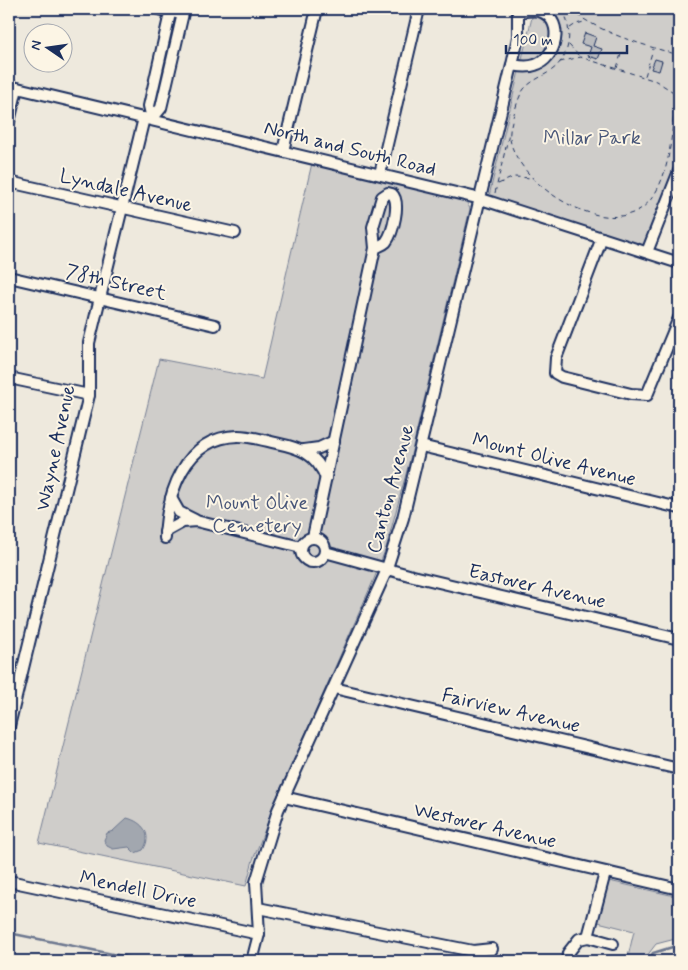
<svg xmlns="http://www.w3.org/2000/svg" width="688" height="970" font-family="Mynerve,sans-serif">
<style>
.built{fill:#dedbd4}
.green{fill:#cfcdca;stroke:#757e94}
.water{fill:#a2a7af;stroke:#6c778f}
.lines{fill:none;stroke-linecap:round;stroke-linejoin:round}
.stream{stroke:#6c778f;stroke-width:2.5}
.building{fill:#babbbe;stroke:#1b2f5e}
.minor-casing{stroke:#1b2f5e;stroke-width:14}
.path{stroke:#1b2f5e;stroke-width:1;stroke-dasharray:5 4;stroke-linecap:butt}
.minor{stroke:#fcf5e5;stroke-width:10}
.labels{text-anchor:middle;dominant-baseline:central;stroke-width:4;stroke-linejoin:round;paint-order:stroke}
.park-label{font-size:20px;fill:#485679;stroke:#fcf5e5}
.street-label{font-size:20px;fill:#1b2f5e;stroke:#fcf5e5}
</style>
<rect width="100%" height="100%" fill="#eee9dd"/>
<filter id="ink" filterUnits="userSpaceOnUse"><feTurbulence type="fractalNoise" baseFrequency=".02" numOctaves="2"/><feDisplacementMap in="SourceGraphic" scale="10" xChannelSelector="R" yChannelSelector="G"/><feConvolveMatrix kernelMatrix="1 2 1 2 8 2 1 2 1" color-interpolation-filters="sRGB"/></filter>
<g filter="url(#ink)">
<!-- built -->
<path class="built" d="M679,953V961H658L668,955Z"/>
<!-- green -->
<g class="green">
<path d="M534,9H679V159L645,247L489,196Z"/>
<path d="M312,163L466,201L470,209L409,463L386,548L374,579L278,796L253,860L246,886L39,843L159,359L262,379Z"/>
<path d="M609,881L679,897V938L656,944L643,961H627L634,931L598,922Z"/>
</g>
<!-- water -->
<path class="water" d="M127,818C143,822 153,835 143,850L135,853L129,847L113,849L107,846L104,840L107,833L113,831Z"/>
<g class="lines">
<!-- stream -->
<g class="stream">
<path d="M9,933L147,961"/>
<path d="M648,961L653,953L679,945"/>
</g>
</g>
<!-- building -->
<g class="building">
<path d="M585,33L596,37L593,46L602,49L598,59L588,56L591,47L581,44Z"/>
<path d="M655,59L662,61L659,71L651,69Z"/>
</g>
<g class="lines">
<defs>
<g id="minor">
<path d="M158,9L177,13"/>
<path d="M512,65C519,66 527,68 535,65C556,59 565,22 542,12C535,9 526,11 519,12"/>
<path d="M9,86L481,199L679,263"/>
<path d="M152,119L161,108L184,9"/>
<path d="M152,119L149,106L171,9"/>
<path d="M9,122L17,88"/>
<path d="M283,151L317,9"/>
<path d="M380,174L419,9"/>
<path d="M9,182L235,233"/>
<path d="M602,238L556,358L555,373L562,377L631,394L647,395L679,318"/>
<path d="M647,252L679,171"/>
<path d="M9,277L215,325"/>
<path d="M9,378L89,395"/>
<path d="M421,446L679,508"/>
<path d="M304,450L319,448L334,441"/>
<path d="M171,498L179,512L195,520"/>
<path d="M165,532L183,522L196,521L301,547"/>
<path d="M313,537L375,248L373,227L382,197L388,193L392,194C401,202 393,233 386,242C383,245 379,246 375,248"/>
<circle cx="313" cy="550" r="12"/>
<path d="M165,538C167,494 184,437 238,436C250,436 263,440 276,443C300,448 316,453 326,478"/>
<path d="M325,552L409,575L679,639"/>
<path d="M334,688L679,769"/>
<path d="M9,726L89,395V343L144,118"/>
<path d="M284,797L679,889"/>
<path d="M605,873L588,937L613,944"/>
<path d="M9,881L259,934"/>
<path d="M258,908L473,951L492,949"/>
<path d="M252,961L259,934L256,882L278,810L385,574L403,518L512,65L518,37V9"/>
<path d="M567,961L568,953L579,939L588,937"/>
</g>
</defs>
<!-- minor casing -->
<use href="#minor" class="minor-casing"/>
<!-- path -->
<g class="path">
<path d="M563,9C572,30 572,55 552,70C542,77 532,80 524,89C518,97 516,108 513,117C511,125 509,132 510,139C518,188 619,250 654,195C675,163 672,108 679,70"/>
<path d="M569,9C602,34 640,44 679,55"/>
<path d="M570,28L576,24L584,22"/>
<path d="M569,45L580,57"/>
<path d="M560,62L580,57L656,81L675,93"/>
<path d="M617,68L621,54"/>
<path d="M645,76L653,49"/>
<path d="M498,184L514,177L533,178"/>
<path d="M495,193L509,134"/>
</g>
<!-- minor -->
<use href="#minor" class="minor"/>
</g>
</g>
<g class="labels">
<!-- park labels -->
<g class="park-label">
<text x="592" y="138">Millar Park</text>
<text x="257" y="503">Mount Olive<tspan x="257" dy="23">Cemetery</tspan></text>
</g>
<!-- street labels -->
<g class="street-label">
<text transform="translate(350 149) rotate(14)">North and South Road</text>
<text transform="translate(126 191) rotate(13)">Lyndale Avenue</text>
<text transform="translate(116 283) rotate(13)">78th Street</text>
<text transform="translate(56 448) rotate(-78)">Wayne Avenue</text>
<text transform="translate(554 460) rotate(14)">Mount Olive Avenue</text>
<text transform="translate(391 489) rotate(-75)">Canton Avenue</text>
<text transform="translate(537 587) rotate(13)">Eastover Avenue</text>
<text transform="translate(511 711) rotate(13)">Fairview Avenue</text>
<text transform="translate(485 826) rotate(13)">Westover Avenue</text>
<text transform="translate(138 890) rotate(12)">Mendell Drive</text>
</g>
</g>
<!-- margin -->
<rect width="688" height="970" fill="none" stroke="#fcf5e5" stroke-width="30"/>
<rect x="15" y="15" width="658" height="940" fill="none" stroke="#1b2f5e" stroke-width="2" filter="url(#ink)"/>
<!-- north arrow -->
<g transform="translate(48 48) rotate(283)"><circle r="24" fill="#fcf5e5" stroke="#a2a6af"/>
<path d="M0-4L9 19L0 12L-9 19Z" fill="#1b2f5e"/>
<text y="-8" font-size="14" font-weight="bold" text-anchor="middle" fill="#1b2f5e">N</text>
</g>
<!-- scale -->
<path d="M506 45v8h121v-8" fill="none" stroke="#1b2f5e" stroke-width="2.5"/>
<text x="513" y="45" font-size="15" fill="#1b2f5e" stroke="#fcf5e5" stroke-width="4" paint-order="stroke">100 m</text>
</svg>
